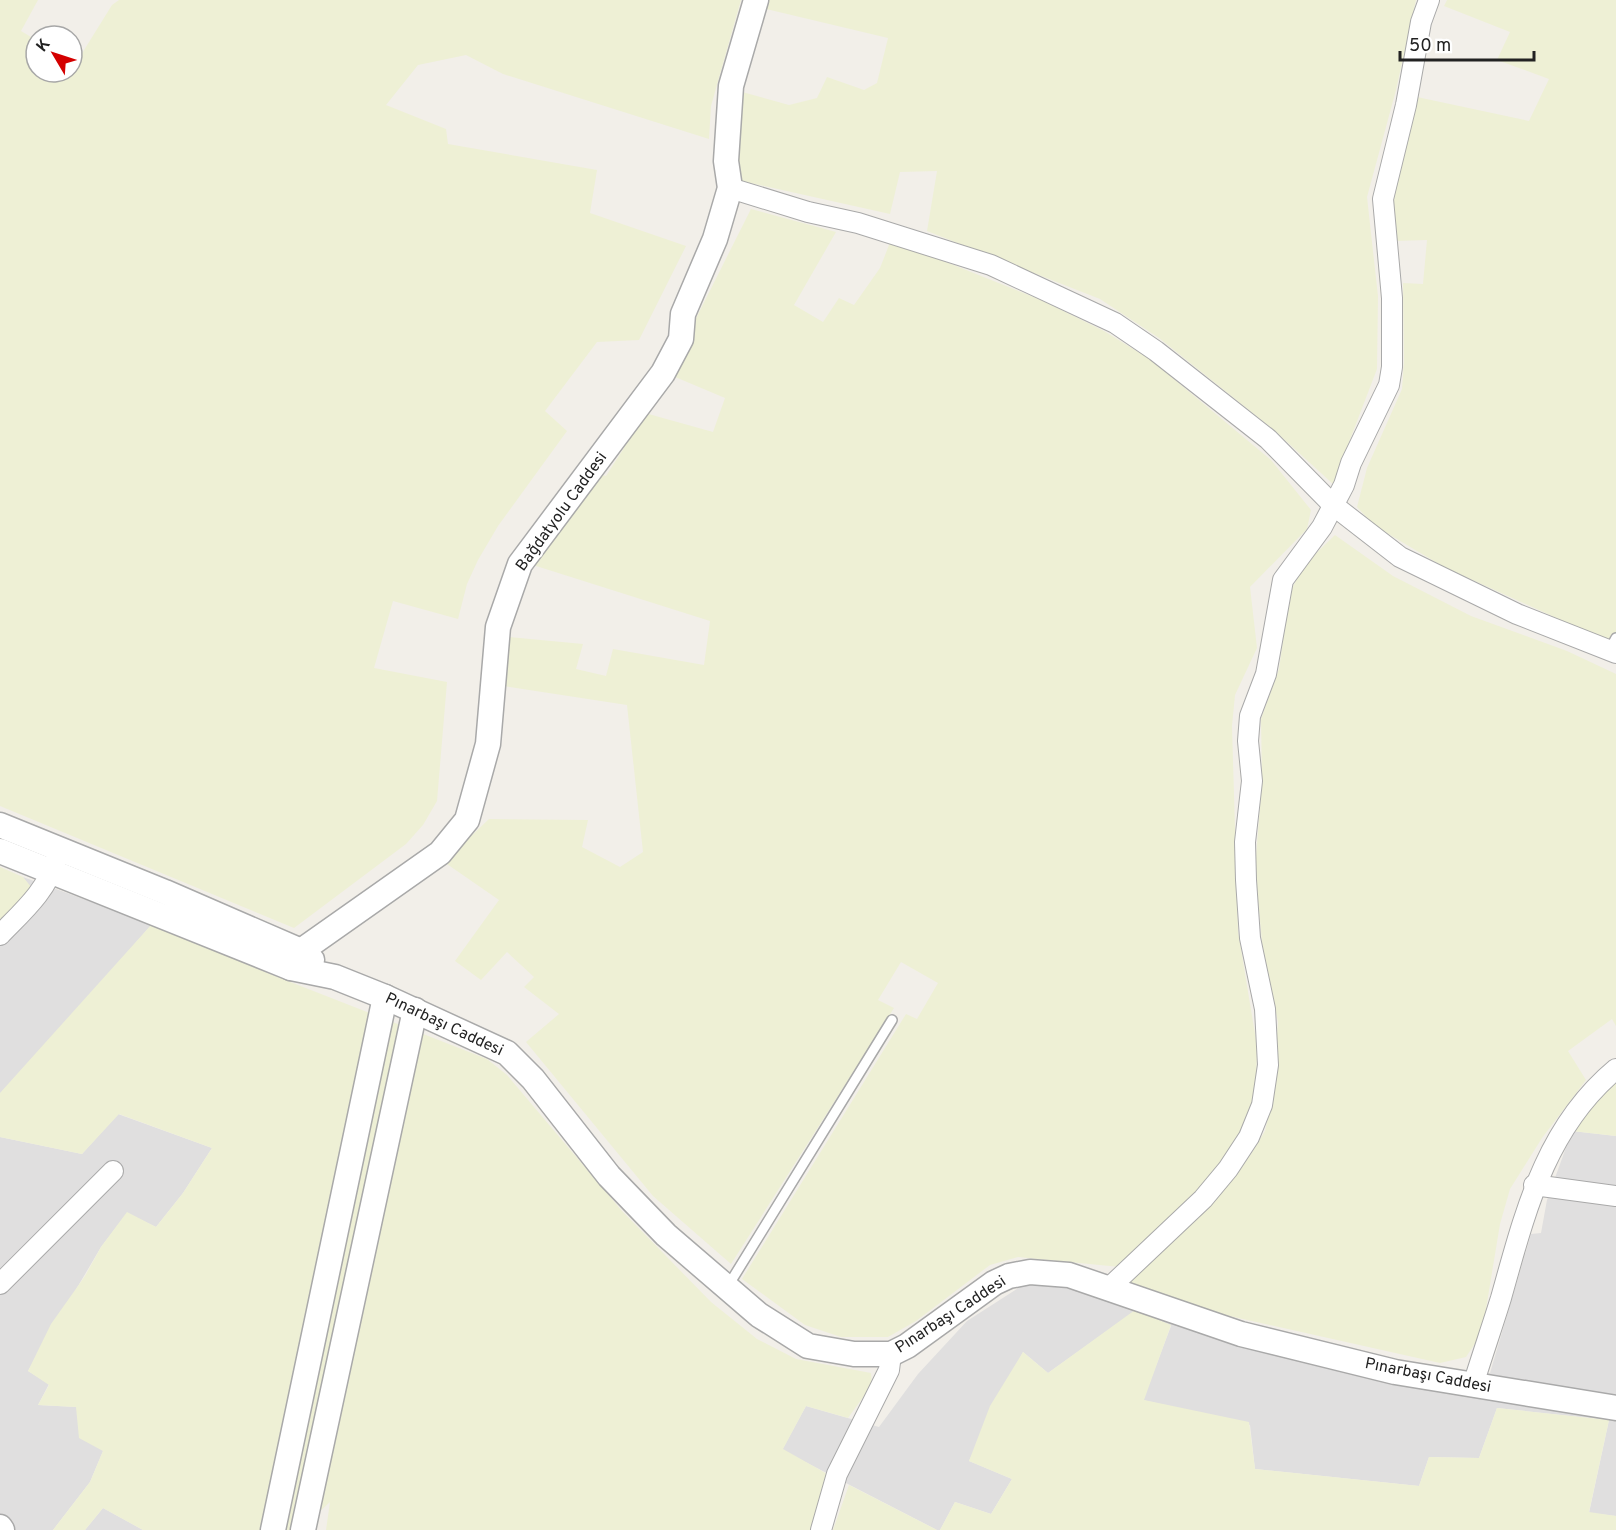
<svg xmlns="http://www.w3.org/2000/svg" width="1616" height="1530" font-family="Overpass,sans-serif">
<style>
.residential{fill:#e0dfdf}
.farmland{fill:#eef0d5}
.lines{fill:none;stroke-linecap:round;stroke-linejoin:round}
.service-casing{stroke:#a9a9a9;stroke-width:12}
.minor-casing{stroke:#a9a9a9;stroke-width:22}
.tertiary-casing{stroke:#a9a9a9;stroke-width:27}
.service{stroke:#fff;stroke-width:9}
.minor{stroke:#fff;stroke-width:20}
.tertiary{stroke:#fff;stroke-width:24}
.labels{text-anchor:middle;dominant-baseline:central;stroke-width:4.5;stroke-linejoin:round;paint-order:stroke}
.street-label{font-size:16px;fill:#222;stroke:#fff}
</style>
<rect width="100%" height="100%" fill="#f2efe9"/>
<!-- residential -->
<g class="residential">
<path d="M23,877L152,924L0,1099V924L32,889Z"/>
<path d="M118,1114L212,1148L183,1193L156,1227L127,1213L101,1247L28,1371L49,1384L38,1405L77,1407L103,1451L90,1482L53,1530H0V1137L82,1154Z"/>
<path d="M1572,1131L1616,1136V1516L1589,1513L1609,1420L1497,1408L1479,1458L1429,1457L1419,1486L1255,1469L1250,1425L1143,1400L1171,1326L1135,1311L1048,1373L1023,1352L969,1461L1012,1479L991,1514L955,1502L940,1530H937L782,1450L806,1406L879,1427L918,1374L967,1321L1020,1287L1056,1280L1435,1371L1490,1373L1531,1234L1541,1233L1547,1200Z"/>
<path d="M103,1508L143,1530H85Z"/>
</g>
<!-- farmland -->
<g class="farmland">
<path d="M0,0H38L21,31L36,40V72H72V61L76,63L112,5L119,0H741L711,106L709,139L503,74L466,55L418,65L386,105L446,129L448,144L597,170L590,213L686,246L639,340L597,342L545,411L567,431L498,526L478,560L467,584L458,619L393,601L374,668L447,682L437,801L423,825L406,844L294,928L0,806Z"/>
<path d="M756,0H1416L1396,90L1367,197L1378,296L1377,369L1333,484L1275,431L1159,338L1100,299L927,231L937,171L900,172L890,214L728,178L735,90L789,105L817,98L827,77L864,90L877,83L888,38L754,6Z"/>
<path d="M1447,0H1616V645L1444,567L1375,526L1357,507L1367,468L1402,389L1404,361L1403,283L1423,284L1427,240L1395,241L1393,186L1417,97L1529,121L1549,79L1497,60L1510,32L1444,6Z"/>
<path d="M751,209L836,232L794,305L823,322L839,298L854,305L880,268L891,240L1041,300L1104,331L1151,360L1271,460L1311,510L1307,529L1250,587L1257,648L1235,695L1232,726L1238,931L1257,1046L1256,1094L1246,1123L1226,1159L1202,1191L1120,1267L1018,1257L990,1265L916,1321L888,1337H841L805,1325L742,1279L906,1014L917,1019L938,983L901,962L878,1000L894,1008L731,1264L653,1196L526,1042L559,1014L524,987L534,977L507,952L481,980L455,961L499,900L444,862L489,819L588,820L582,847L620,867L643,852L627,705L503,686L509,637L583,644L576,669L606,676L613,649L704,665L710,621L533,565L594,473L606,476L624,448L619,446L645,413L713,432L725,398L668,374Z"/>
<path d="M1335,535L1393,576L1471,616L1567,651L1616,674V1026L1612,1019L1568,1051L1586,1080L1542,1138L1510,1189L1500,1224L1482,1333L1466,1357L1440,1363L1171,1303L1128,1282L1219,1194L1251,1154L1265,1131L1271,1104L1278,1022L1263,952L1255,869L1262,781L1261,719L1279,669L1290,592L1305,564Z"/>
<path d="M0,867L23,877L32,888L0,924Z"/>
<path d="M152,924L270,974L487,1059L507,1075L622,1211L711,1302L757,1339L796,1359L871,1373L872,1385L848,1418L806,1406L783,1449L829,1475L812,1530H326L330,1502L300,1530H143L103,1508L85,1530H53L90,1482L103,1451L79,1438L76,1407L38,1405L49,1385L28,1371L51,1324L85,1276L101,1247L127,1212L156,1227L183,1193L212,1148L119,1114L82,1154L0,1137V1093Z"/>
<path d="M1616,1078V1136L1572,1131Z"/>
<path d="M1135,1310L1171,1325L1144,1400L1249,1422L1255,1469L1419,1486L1429,1457L1479,1458L1497,1408L1609,1420L1589,1512L1616,1516V1530H940L955,1502L991,1514L1012,1479L969,1461L990,1406L1023,1352L1048,1373Z"/>
<path d="M849,1485L937,1530H833Z"/>
</g>
<g class="lines">
<defs>
<g id="service">
<path d="M1610,649L1616,638"/>
<path d="M728,1286L892,1020"/>
</g>
<g id="minor">
<path d="M730,188L808,212L858,223L991,265L1115,323L1156,351L1268,439L1333,505L1400,557L1517,614L1616,653"/>
<path d="M0,935C22,912 47,891 56,859"/>
<path d="M1534,1185L1616,1196"/>
<path d="M0,1284L113,1171"/>
<path d="M1110,1287L1203,1199L1228,1169L1249,1137L1262,1105L1268,1065L1265,1009L1250,938L1246,880L1245,842L1252,781L1248,741L1250,716L1266,674L1283,580L1322,527L1344,485L1351,463L1389,385L1392,367V298L1383,199L1406,105L1421,22L1429,0"/>
<path d="M1473,1385C1482,1356 1492,1327 1501,1298C1525,1213 1545,1128 1616,1069"/>
<path d="M821,1530L837,1474L889,1370L891,1354"/>
</g>
<g id="tertiary">
<path d="M0,825L165,892L301,951L312,960"/>
<path d="M0,851L291,968L335,977L385,997L507,1053L533,1079L609,1176L666,1235L759,1315L808,1346L854,1354H891L907,1346L994,1283L1009,1276L1030,1272L1069,1275L1241,1334L1395,1372L1616,1408"/>
<path d="M291,968L301,951L440,853L467,820L488,744L498,627L520,564L663,373L681,339L683,314L715,239L730,188L726,161L731,86L756,0"/>
<path d="M0,1527L2,1530"/>
<path d="M273,1530L385,997"/>
<path d="M303,1530L415,1010"/>
</g>
</defs>
<!-- service casing -->
<use href="#service" class="service-casing"/>
<!-- minor casing -->
<use href="#minor" class="minor-casing"/>
<!-- tertiary casing -->
<use href="#tertiary" class="tertiary-casing"/>
<!-- service -->
<use href="#service" class="service"/>
<!-- minor -->
<use href="#minor" class="minor"/>
<!-- tertiary -->
<use href="#tertiary" class="tertiary"/>
</g>
<g class="labels">
<!-- street labels -->
<g class="street-label">
<text transform="translate(562 512) rotate(-54)">Bağdatyolu Caddesi</text>
<text transform="translate(444 1025) rotate(25)">Pınarbaşı Caddesi</text>
<text transform="translate(951 1315) rotate(-33)">Pınarbaşı Caddesi</text>
<text transform="translate(1428 1376) rotate(11)">Pınarbaşı Caddesi</text>
</g>
</g>
<!-- north arrow -->
<g transform="translate(54 54) rotate(309)"><circle r="28" fill="#ffffff" stroke="#a7a7a7" stroke-width="1.5"/>
<path d="M0-4.5L10 22L0 15L-10 22Z" fill="#d40000"/>
<text y="-9" font-size="16" font-weight="bold" text-anchor="middle" fill="#222222">K</text>
</g>
<!-- scale -->
<path d="M1400 51v9h134v-9" fill="none" stroke="#222222" stroke-width="3"/>
<text x="1409" y="51" font-size="18" fill="#222222" stroke="#ffffff" stroke-width="4.5" paint-order="stroke">50 m</text>
</svg>
